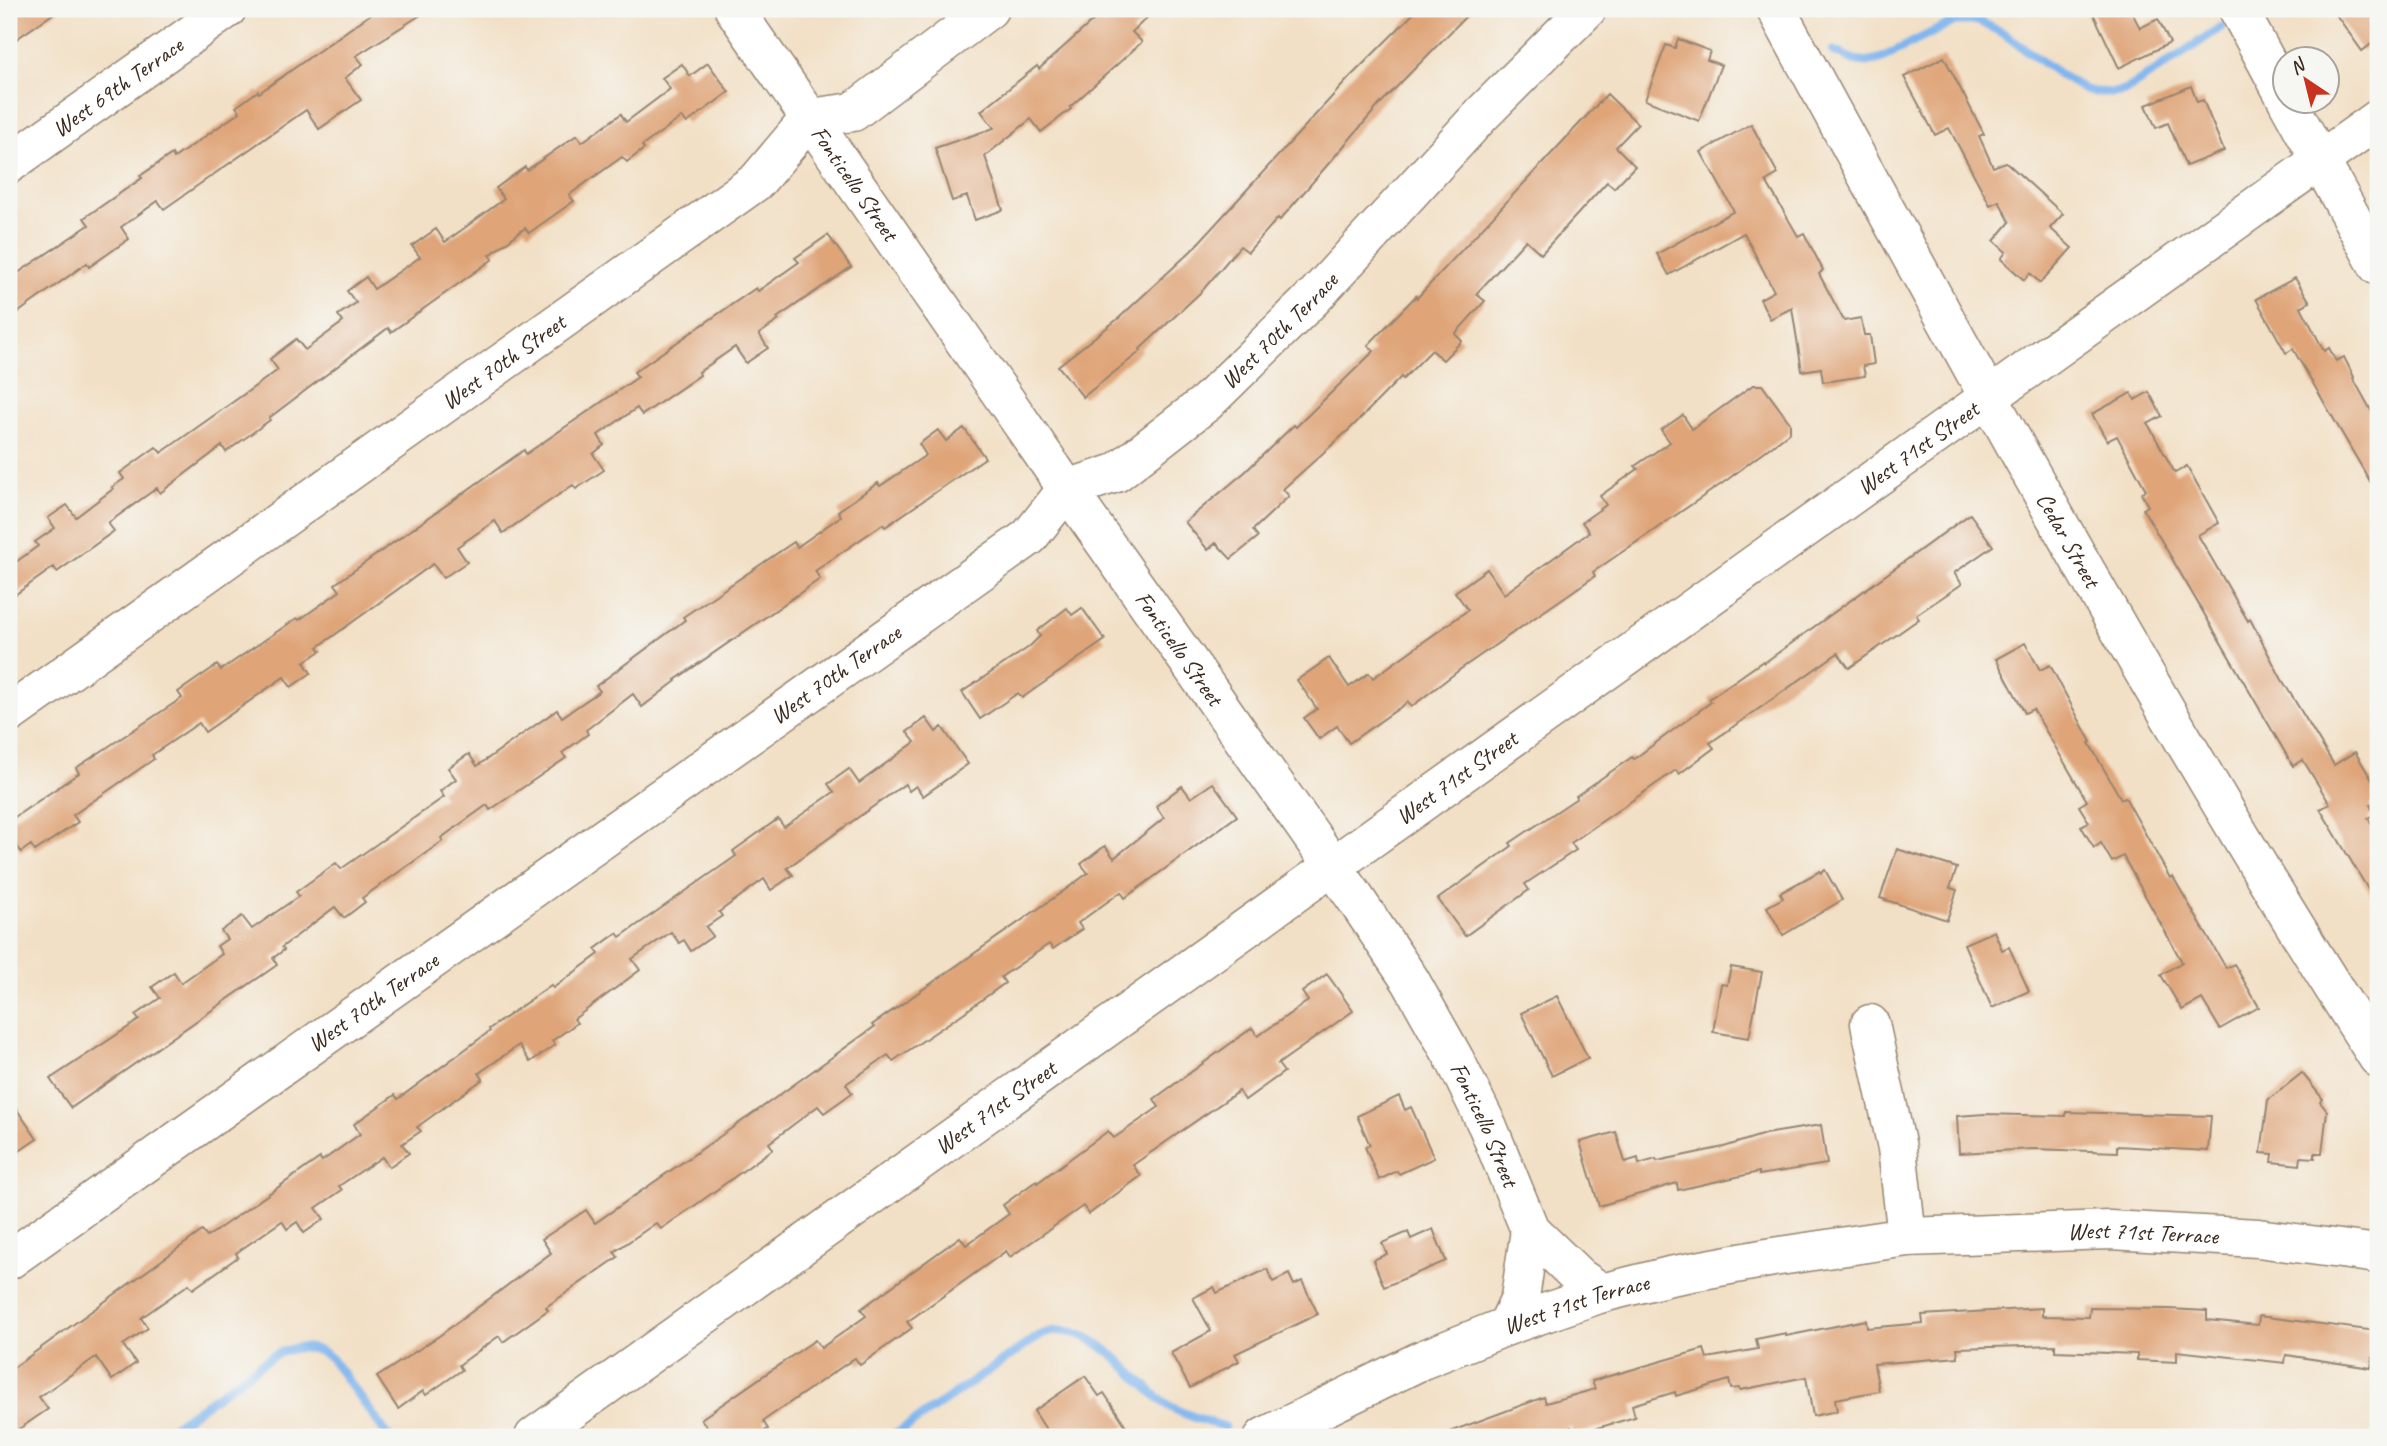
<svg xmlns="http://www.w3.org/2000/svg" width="2387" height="1446" font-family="Caveat,sans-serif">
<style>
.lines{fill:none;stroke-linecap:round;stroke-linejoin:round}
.stream{stroke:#80b5ee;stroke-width:9}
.building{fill:#dfa478}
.minor-casing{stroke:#968572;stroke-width:41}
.minor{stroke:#fff;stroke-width:38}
.labels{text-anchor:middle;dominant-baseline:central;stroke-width:7;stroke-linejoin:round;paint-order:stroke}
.street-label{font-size:24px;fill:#3b2a1e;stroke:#f6f6f2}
</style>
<rect width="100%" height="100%" fill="#f6f6f2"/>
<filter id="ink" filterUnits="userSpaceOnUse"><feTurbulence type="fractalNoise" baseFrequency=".0143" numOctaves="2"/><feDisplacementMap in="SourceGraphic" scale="14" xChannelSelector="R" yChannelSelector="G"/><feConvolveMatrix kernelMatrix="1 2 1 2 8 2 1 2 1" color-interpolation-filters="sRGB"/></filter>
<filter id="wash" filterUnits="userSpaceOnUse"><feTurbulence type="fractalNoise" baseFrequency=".00686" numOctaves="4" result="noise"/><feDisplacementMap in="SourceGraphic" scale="28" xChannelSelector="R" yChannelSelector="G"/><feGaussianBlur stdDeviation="1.57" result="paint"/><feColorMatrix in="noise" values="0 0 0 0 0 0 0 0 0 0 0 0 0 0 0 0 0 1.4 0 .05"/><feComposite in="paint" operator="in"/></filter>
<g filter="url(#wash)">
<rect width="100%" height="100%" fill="#f2e0c6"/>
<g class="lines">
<!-- stream -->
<g class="stream">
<path d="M1833,51L1854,60L1866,62L1880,59L1955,21H1978L2003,33L2060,75L2085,90L2094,92L2113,93L2124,91L2156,71L2221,27"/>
<path d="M159,1437L271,1357C291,1346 312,1343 331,1358L389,1437"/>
<path d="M892,1437L1039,1336C1091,1312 1132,1381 1169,1406C1186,1416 1206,1421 1225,1427"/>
<path d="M2222,1437H2230"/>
</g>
</g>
<g id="blocks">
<!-- building -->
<g class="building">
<path d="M9,9H60L9,44Z"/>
<path d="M378,9H430L356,56L363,64L345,78L361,100L319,129L306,110L164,209L158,201L121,227L129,239L89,267L87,263L9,319V279L89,225L84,218L142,178L140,176L172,154L174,158L240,112L236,107L258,91L259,93Z"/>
<path d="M1106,9H1156L1132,32L1142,42L1070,107L1071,109L1041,132L1031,119L985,156L1003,210L975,220L967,196L952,201L935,148L994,128L981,111L1037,66L1039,69Z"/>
<path d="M1418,9H1473L1380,104L1280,220L1278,218L1248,252L1240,246L1202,291L1140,349L1141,351L1083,397L1058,366L1119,318L1191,251L1350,77Z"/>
<path d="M2091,9H2130L2140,28L2158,19L2170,43L2119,68Z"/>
<path d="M2332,9H2378V39L2362,51Z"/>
<path d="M1678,39L1710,51L1707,60L1721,65L1699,121L1645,100L1666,45L1675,48Z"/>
<path d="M1944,57L1984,134L1979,136L1993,167L2006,162L2063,214L2050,228L2072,248L2040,283L2030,273L2024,280L2001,259L2006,252L1994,241L2010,222L1999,201L1990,205L1949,128L1935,135L1904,77Z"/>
<path d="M708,63L729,92L687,123L682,117L642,146L644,149L627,162L622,157L569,195L574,201L529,233L525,228L490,255L493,259L391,332L388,328L269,418L270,420L226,452L222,446L160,493L157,488L108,523L114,531L57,572L54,567L9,599V567L38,546L35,542L55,528L48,518L67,505L76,517L113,489L112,487L124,479L120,473L156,447L161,453L278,370L270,359L296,339L305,350L343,322L338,315L356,303L347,291L366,277L374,289L420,257L412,246L436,229L445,242L504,199L496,188L525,167L527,170L577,135L582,142L621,114L626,122L670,89L662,78L682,64L690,76Z"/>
<path d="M2191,86L2197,102L2203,100L2224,151L2186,166L2168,123L2156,128L2146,105Z"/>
<path d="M1607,94L1638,124L1616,147L1635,166L1614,188L1607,182L1541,254L1526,240L1476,294L1485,301L1455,334L1462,341L1443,360L1432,350L1403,379L1401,377L1352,427L1283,489L1289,496L1253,530L1258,537L1231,559L1216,543L1208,550L1185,522L1245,472L1294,425L1296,427L1374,351L1368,345L1416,296L1417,298Z"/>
<path d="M1751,124L1778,174L1766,181L1798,236L1804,233L1823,270L1819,274L1844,321L1861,318L1864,335H1870L1874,364L1863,366L1865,376L1823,382L1821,368L1802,371L1792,308L1770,319L1760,299L1774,291L1744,233L1669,275L1657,254L1734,211L1701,152Z"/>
<path d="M828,235L851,267L777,318L779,320L759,334L768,348L746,363L735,347L699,372L700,375L642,415L637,408L598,435L604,445L593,454L604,470L576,489L573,485L503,533L495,521L457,547L467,562L443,578L433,564L318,647L321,651L304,662L311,673L291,687L284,677L205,732L199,723L152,755L154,759L73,815L78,822L35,851L31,845L21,852L9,833V821L79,773L76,768L182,698L178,692L217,665L221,670L297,618L299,620L340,591L335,584L524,450L526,454L638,377L634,372L756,288L758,291L799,262L795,258Z"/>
<path d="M2295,278L2310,302L2301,307L2324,351L2329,348L2336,361L2344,357L2354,377L2353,378L2378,423V495L2293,349L2286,353L2256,299Z"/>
<path d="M1753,385H1762L1790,423V432L1727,480L1593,572L1595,576L1462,668L1411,707L1408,702L1349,743L1337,726L1319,739L1304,718L1317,709L1297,680L1329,658L1349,687L1369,673L1373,678L1468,610L1455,592L1487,569L1504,594L1589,532L1582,522L1606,505L1600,496L1638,469L1635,466L1670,442L1661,430L1683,415L1692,429Z"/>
<path d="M2149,392L2162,416L2148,424L2175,473L2187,466L2219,523L2198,535L2248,621L2250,619L2281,678L2334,765L2355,752L2378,790V800L2370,805L2375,814L2368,818L2378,835V906L2320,809L2330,804L2303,760L2293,766L2143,509L2148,506L2141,493L2146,490L2117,436L2107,441L2092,414L2131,393L2135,400Z"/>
<path d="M964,428L985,458L885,527L883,524L815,571L820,579L675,680L676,681L642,707L633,694L586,730L588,734L562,753L566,758L490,810L487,805L441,838L443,841L362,898L365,902L344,918L335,907L282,947L284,950L273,958L277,965L71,1108L50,1079L139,1020L135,1015L160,998L152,987L174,972L181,983L222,954L217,946L227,939L221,931L242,916L252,929L299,896L296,892L336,863L341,869L444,797L440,791L456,779L448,768L469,754L477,766L557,710L562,717L600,691L596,686L685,620L683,617L794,542L797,547L841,516L838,511L878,483L880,486L926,455L919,444L938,430L946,441Z"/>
<path d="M1970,514L1993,546L1954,573L1962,584L1916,615L1919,619L1849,668L1838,653L1710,743L1714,748L1679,774L1676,770L1571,843L1576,850L1525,884L1529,890L1465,936L1438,899L1512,846L1510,843L1577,798L1576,796L1632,757L1634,759L1711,702L1709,699L1763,661L1764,663Z"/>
<path d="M1067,608L1072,615L1082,608L1105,640L1022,698L1018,693L980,719L962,692L1029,647L1040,636L1037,631Z"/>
<path d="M2025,643L2040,670L2050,665L2091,742L2089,743L2121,799L2125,797L2170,878L2173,877L2226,968L2234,964L2259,1007L2220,1029L2202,999L2182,1010L2161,975L2182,962L2123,856L2112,862L2101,843L2094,848L2081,826L2089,822L2079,806L2087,801L2033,709L2025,713L1996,659Z"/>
<path d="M926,718L936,732L942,727L968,764L923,796L916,786L909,791L905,784L787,868L793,875L771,890L764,879L719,912L722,916L706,927L713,936L691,951L684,940L679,943L671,932L632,959L640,970L574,1019L577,1023L552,1041L555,1045L530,1062L519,1045L479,1073L483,1079L417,1127L421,1131L402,1144L409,1153L389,1167L382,1157L339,1186L342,1190L316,1208L324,1219L304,1233L297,1222L287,1229L282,1221L236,1253L238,1257L193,1289L189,1284L141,1318L148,1328L123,1345L136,1363L112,1380L96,1357L39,1397L48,1409L9,1436V1371L202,1231L207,1237L320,1158L322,1161L360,1134L354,1124L395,1095L398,1099L490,1031L489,1029L551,985L553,988L599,954L595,949L617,933L620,937L736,856L733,851L778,819L784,827L834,792L828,784L849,769L859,783L915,742L907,732Z"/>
<path d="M1213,783L1237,816L1125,898L1121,892L1078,923L1082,929L1053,949L1049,944L1001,977L1005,983L962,1014L893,1061L888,1055L846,1084L852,1093L824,1113L818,1106L769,1143L773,1149L697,1204L661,1229L656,1223L614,1252L618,1257L546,1307L548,1310L503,1342L499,1336L459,1365L462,1370L426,1395L423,1391L398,1409L377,1377L439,1336L551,1253L542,1239L586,1210L595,1223L771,1101L874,1027L872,1025L1065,890L1088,873L1081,864L1105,846L1114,858L1164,818L1156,806L1182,786L1191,798Z"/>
<path d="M1897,849L1957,868L1950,888L1957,890L1947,920L1880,898Z"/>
<path d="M1825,870L1842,900L1783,935L1767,907L1783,898L1780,893L1820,871L1821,873Z"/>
<path d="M1994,931L2002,950L2009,947L2029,991L1992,1008L1964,944Z"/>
<path d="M1731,967L1762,972L1749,1038L1713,1032L1721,984L1727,985Z"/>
<path d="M1327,974L1353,1011L1278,1064L1284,1072L1245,1100L1239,1091L1133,1165L1141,1176L1089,1214L1083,1206L1010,1257L1006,1251L907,1322L912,1328L860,1365L855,1358L763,1421L768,1429L756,1437H714L701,1419L815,1340L821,1348L866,1316L861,1309L960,1237L966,1245L1009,1214L1003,1205L1036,1181L1037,1183L1108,1131L1114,1138L1159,1107L1154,1099L1252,1028L1258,1036L1308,1001L1302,992Z"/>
<path d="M1557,996L1588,1058L1552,1076L1521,1013Z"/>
<path d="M2302,1073L2323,1099L2320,1102L2327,1111L2322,1153H2315V1158L2301,1157L2300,1165L2272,1162L2273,1154L2261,1153L2268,1100Z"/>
<path d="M1399,1096L1405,1110L1411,1107L1434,1158L1399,1174L1397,1171L1379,1180L1365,1147L1370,1145L1357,1116Z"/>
<path d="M9,1098L37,1139L9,1158Z"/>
<path d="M2066,1112L2211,1116L2208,1151L2117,1146V1152L2034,1149L1959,1153L1957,1116L1985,1114L2066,1116Z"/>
<path d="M1821,1125L1827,1164L1759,1175V1172L1678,1190L1677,1183L1599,1206L1580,1142L1616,1132L1625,1162L1638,1158L1639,1164L1656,1159L1657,1161L1724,1147L1765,1134Z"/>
<path d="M1433,1229L1446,1261L1384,1287L1373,1260L1387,1254L1382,1243L1408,1232L1411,1239Z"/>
<path d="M1267,1269L1273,1282L1289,1274L1294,1285L1302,1281L1318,1314L1235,1354L1239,1361L1190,1388L1171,1353L1211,1331L1193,1298L1214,1287L1217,1293Z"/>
<path d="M2042,1308V1316L2089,1317L2090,1308L2169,1309L2207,1311V1320L2258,1325L2259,1316L2377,1331L2371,1368L2286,1355L2285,1363L2177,1351V1362L2137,1360V1354L2055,1351V1345L1957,1348L1958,1357L1874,1364L1879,1391L1835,1399L1837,1411L1813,1416L1806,1377L1740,1390L1739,1388L1731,1389L1729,1380L1676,1396L1675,1392L1632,1405L1635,1417L1573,1435L1571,1427L1541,1437H1442L1441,1435L1544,1397L1546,1403L1595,1389L1592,1381L1704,1349L1707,1358L1758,1349L1756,1339L1786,1333V1336L1866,1320L1867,1328L1923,1323L1922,1315Z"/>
<path d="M1085,1376L1099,1396L1104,1393L1126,1426L1109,1437H1051L1034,1411Z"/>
</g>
</g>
</g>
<g filter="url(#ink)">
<use href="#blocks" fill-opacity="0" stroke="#968572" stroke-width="2"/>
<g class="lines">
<defs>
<g id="minor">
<path id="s1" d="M734,9L1067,489L1353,895L1410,980L1455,1060L1488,1127L1530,1230L1580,1278L1602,1293"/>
<path id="s2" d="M1776,9C1969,363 2160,718 2378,1058"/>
<path d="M2238,9L2286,98"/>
<path d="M2288,102L2378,266"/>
<path id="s3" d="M9,164L227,9"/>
<path id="s4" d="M9,714L757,181L810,118L853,112L989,9"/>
<path d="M1870,1024L1897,1148L1907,1237"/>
<path id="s5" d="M9,1260L1029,537L1067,489L1116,473L1207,402L1315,296L1482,114L1587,9"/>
<path d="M1507,1326L1520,1298L1530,1230"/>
<path id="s6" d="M534,1437L2378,119"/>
<path id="s7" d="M1264,1437L1422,1360L1507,1326L1602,1293L1670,1276L1773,1257L1907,1237L2110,1230L2258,1238L2378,1254"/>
</g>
</defs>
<!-- minor casing -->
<use href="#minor" class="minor-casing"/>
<!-- minor -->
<use href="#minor" class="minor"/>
</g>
</g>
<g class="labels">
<!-- street labels -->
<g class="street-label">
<text stroke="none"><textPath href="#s3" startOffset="133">West 69th Terrace</textPath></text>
<text stroke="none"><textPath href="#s1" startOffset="212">Fonticello Street</textPath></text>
<text stroke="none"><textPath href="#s5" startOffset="1580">West 70th Terrace</textPath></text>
<text stroke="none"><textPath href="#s4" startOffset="607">West 70th Street</textPath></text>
<text stroke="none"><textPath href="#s6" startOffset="1701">West 71st Street</textPath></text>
<text stroke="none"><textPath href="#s2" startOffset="606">Cedar Street</textPath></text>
<text stroke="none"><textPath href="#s1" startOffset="779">Fonticello Street</textPath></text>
<text stroke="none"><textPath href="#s5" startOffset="1013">West 70th Terrace</textPath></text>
<text stroke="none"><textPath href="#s6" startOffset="1134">West 71st Street</textPath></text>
<text stroke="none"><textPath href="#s5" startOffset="446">West 70th Terrace</textPath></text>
<text stroke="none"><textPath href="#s6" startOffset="567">West 71st Street</textPath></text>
<text stroke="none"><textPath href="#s1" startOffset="1346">Fonticello Street</textPath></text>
<text stroke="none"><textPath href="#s7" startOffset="914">West 71st Terrace</textPath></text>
<text stroke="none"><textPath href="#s7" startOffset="340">West 71st Terrace</textPath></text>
</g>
</g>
<!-- margin -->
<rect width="2387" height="1446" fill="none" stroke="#f6f6f2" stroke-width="35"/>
<!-- north arrow -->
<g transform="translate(2306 80) rotate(325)"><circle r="33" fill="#f6f6f2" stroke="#aba49d" stroke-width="2"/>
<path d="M0-5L12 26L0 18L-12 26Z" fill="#c8321e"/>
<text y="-10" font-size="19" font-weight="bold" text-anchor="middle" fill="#3b2a1e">N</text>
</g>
</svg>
